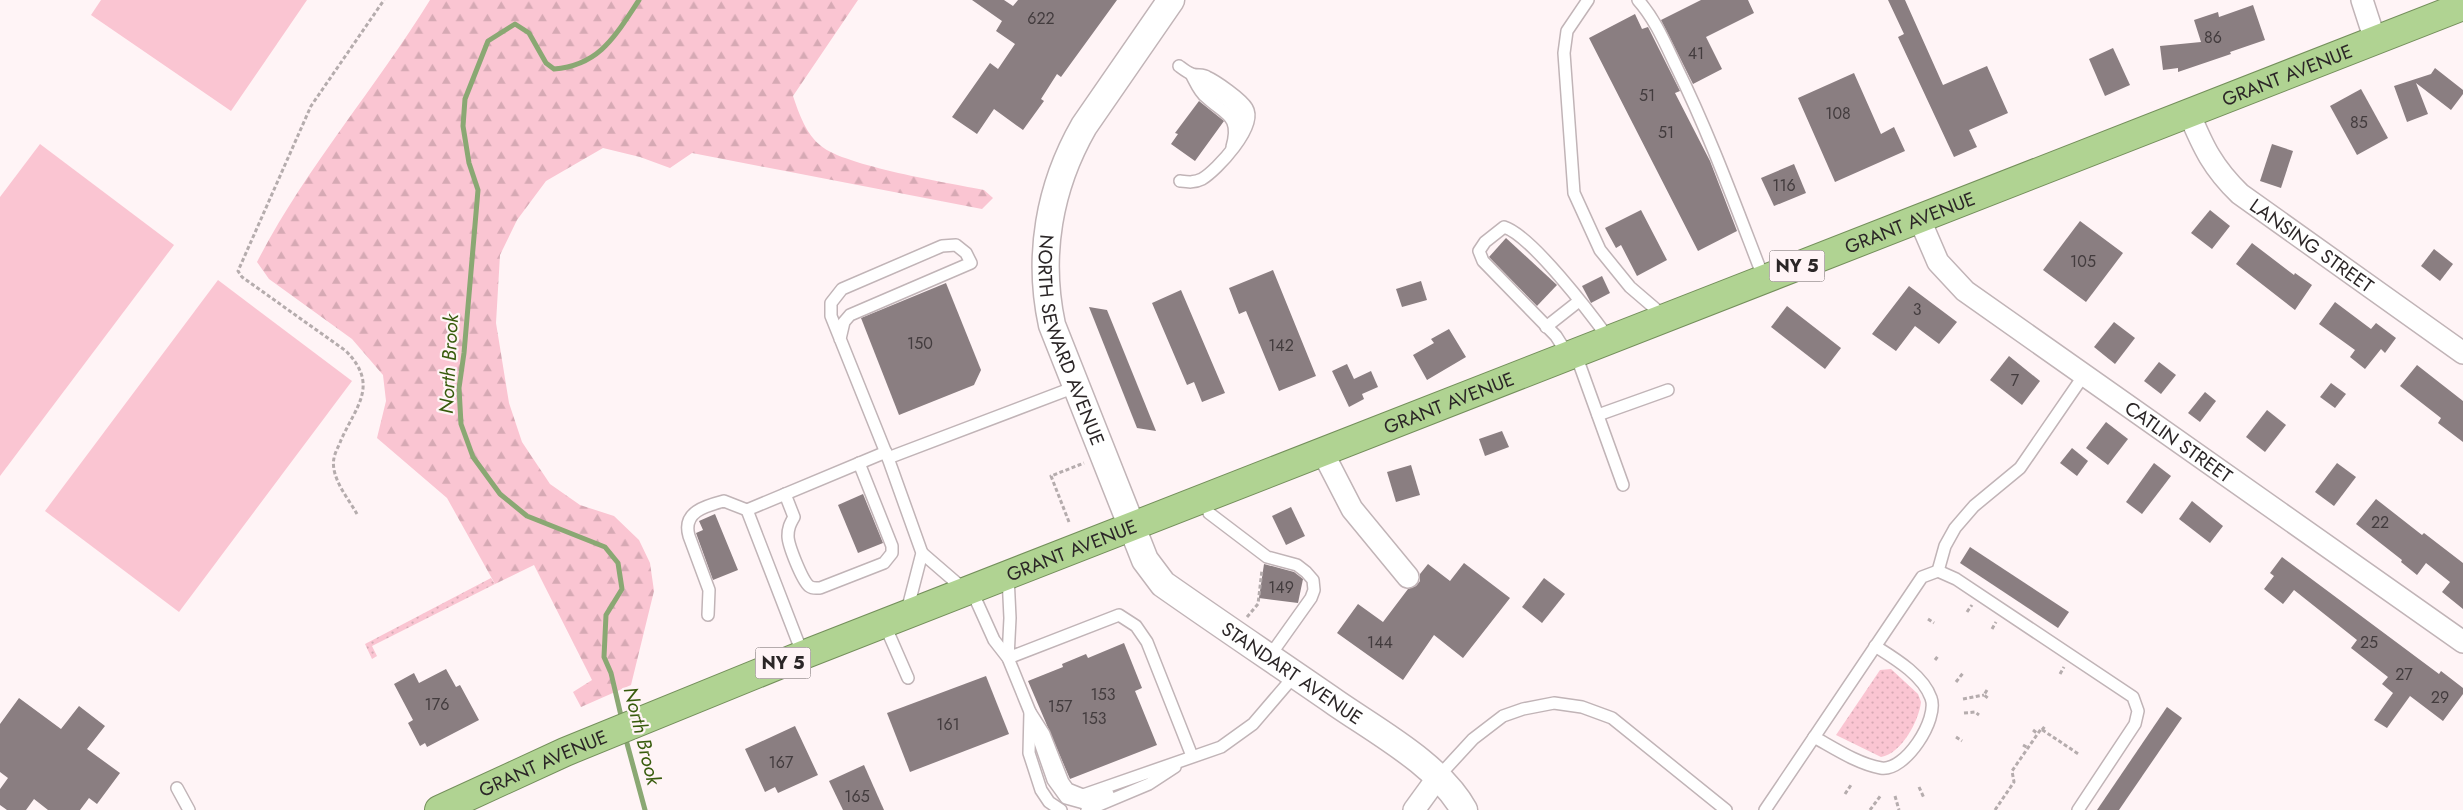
<svg xmlns="http://www.w3.org/2000/svg" width="2463" height="810" font-family="Jost,sans-serif">
<style>
.grass{fill:url(#grass-dots)}
.forest{fill:url(#forest-firs)}
.garden{fill:#fac5d2}
.lines{fill:none;stroke-linecap:round;stroke-linejoin:round}
.stream{stroke:#8aa873;stroke-width:5}
.building{fill:#8a7e81}
.service-casing{stroke:#c1b4b7;stroke-width:14}
.minor-casing{stroke:#c1b4b7;stroke-width:24}
.tertiary-casing{stroke:#c1b4b7;stroke-width:29}
.trunk-casing{stroke:#748f5b;stroke-width:30}
.path{stroke:#b5acad;stroke-width:3;stroke-dasharray:4 2.5;stroke-linecap:butt}
.service{stroke:#fff;stroke-width:11}
.minor{stroke:#fff;stroke-width:21}
.tertiary{stroke:#fff;stroke-width:26}
.trunk{stroke:#b0d392;stroke-width:28}
.labels{text-anchor:middle;dominant-baseline:central;stroke-width:4.5;stroke-linejoin:round;paint-order:stroke}
.number-label{font-size:16px;fill:#433c3e}
.shield{fill:#fff4f6;stroke:#6b6465;stroke-width:1}
.shield-label{font-size:18px;font-weight:bold;fill:#2b2627}
.street-label{font-size:19px;fill:#2b2627;stroke:#fff4f6}
.water-label{font-size:20px;font-style:italic;fill:#385c0d;stroke:#fff4f6}
</style>
<defs>
<pattern id="grass-dots" width="8" height="8" patternUnits="userSpaceOnUse" patternTransform="scale(1.25)"><rect width="8" height="8" fill="#fac5d2"/><path d="M2 2h.1M6 6h.1" fill="none" stroke="#d6a9b4" stroke-width="1.8" stroke-linecap="round"/></pattern>
<pattern id="forest-firs" width="22" height="20" patternUnits="userSpaceOnUse" patternTransform="scale(1.25)"><rect width="22" height="20" fill="#fac5d2"/><path d="M5 1l3.5 6h-7zM16 11l3.5 6h-7z" fill="#d6a9b4"/></pattern>
</defs>
<rect width="100%" height="100%" fill="#fff4f6"/>
<!-- grass -->
<g class="grass">
<path d="M491,578L495,584L372,646L377,656L372,659L365,644Z"/>
<path d="M1891,669L1918,694L1921,702C1919,721 1901,754 1881,757L1836,735L1880,670Z"/>
</g>
<!-- forest -->
<path class="forest" d="M430,0H858L793,96C799,114 806,134 821,146C845,166 949,183 984,190L993,198L982,209L692,153L670,168L640,157L603,148L546,181L517,220L500,255L496,323L509,403L522,442L550,484L580,505L614,516L639,540L650,563L654,591L631,685L581,707L573,692L592,680L534,565L495,584L447,498L377,438L386,401L383,375L352,339L269,279L257,262C305,169 375,89 430,0Z"/>
<!-- garden -->
<g class="garden">
<path d="M101,0H307L231,111L91,15Z"/>
<path d="M40,144L174,245L0,476V197Z"/>
<path d="M218,280L352,381L179,612L45,511Z"/>
</g>
<g class="lines">
<!-- stream -->
<g class="stream">
<path d="M622,720L611,673L604,657L606,615L622,589L618,563L605,547L527,516L500,494L473,457L461,424L459,388L464,353L478,190L469,163L463,126L465,99L488,41L515,24L529,33L546,63L554,69C600,65 615,36 639,0"/>
<path d="M625,736L645,810"/>
</g>
</g>
<!-- building -->
<g class="building">
<path d="M972,0H1004L1013,6L1018,0H1117L1061,77L1057,74L1041,99L1044,101L1023,130L994,109L977,134L952,117L990,63L998,69L1015,44L996,31L1002,21Z"/>
<path d="M1701,0H1748L1754,13L1706,37L1722,69L1693,84L1661,20Z"/>
<path d="M1888,0H1905L1943,85L1987,66L2008,113L1969,130L1977,147L1954,157L1898,37L1904,34Z"/>
<path d="M2253,5L2265,40L2230,52L2231,54L2178,72V68L2163,70L2160,46L2201,42L2194,20L2218,12L2219,17Z"/>
<path d="M1635,14L1642,29L1648,27L1680,91L1675,93L1710,161L1737,231L1698,251L1589,38Z"/>
<path d="M2113,48L2130,85L2105,96L2089,59Z"/>
<path d="M2435,68L2463,90V94L2451,110L2416,83L2428,114L2407,122L2394,86L2431,74Z"/>
<path d="M1854,73L1881,134L1894,127L1905,151L1835,182L1798,98Z"/>
<path d="M2361,89L2388,138L2357,155L2330,106Z"/>
<path d="M1199,101L1224,121L1195,161L1171,144L1178,134L1175,133Z"/>
<path d="M2272,144L2293,151L2281,188L2260,181Z"/>
<path d="M1794,164L1806,193L1774,206L1761,178Z"/>
<path d="M1641,210L1667,260L1637,276L1621,245L1616,248L1605,228Z"/>
<path d="M2210,210L2230,226L2212,249L2191,233Z"/>
<path d="M2080,221L2123,253L2086,302L2043,270Z"/>
<path d="M1506,238L1557,285L1537,306L1489,257Z"/>
<path d="M2252,243L2294,275L2295,273L2312,285L2295,310L2236,264Z"/>
<path d="M2434,249L2453,264L2440,281L2421,266Z"/>
<path d="M1273,270L1316,376L1279,391L1246,311L1239,314L1229,288Z"/>
<path d="M1602,276L1610,293L1591,303L1582,286Z"/>
<path d="M1421,281L1427,300L1402,307L1396,289Z"/>
<path d="M946,283L981,370L974,385L899,415L861,318Z"/>
<path d="M1909,286L1957,322L1939,344L1915,326L1896,351L1872,334Z"/>
<path d="M1181,290L1225,393L1202,402L1194,382L1187,385L1152,303Z"/>
<path d="M2335,302L2371,329L2376,323L2396,338L2385,353L2381,349L2365,369L2350,357L2355,350L2319,324Z"/>
<path d="M1787,306L1841,348L1825,369L1771,327Z"/>
<path d="M1089,307L1107,310L1156,431L1137,428Z"/>
<path d="M2114,322L2135,338L2115,364L2094,347Z"/>
<path d="M1449,329L1466,357L1427,380L1413,355L1434,343L1431,339Z"/>
<path d="M2009,356L2040,381L2022,405L1990,380Z"/>
<path d="M2159,362L2176,375L2161,394L2144,381Z"/>
<path d="M1347,364L1354,379L1371,371L1378,387L1362,394L1364,399L1349,407L1332,371Z"/>
<path d="M2417,365L2463,401V442L2438,423L2441,418L2400,386Z"/>
<path d="M2331,383L2346,394L2335,408L2320,397Z"/>
<path d="M2205,392L2216,401L2200,422L2188,413Z"/>
<path d="M2267,410L2286,425L2265,452L2246,437Z"/>
<path d="M2106,422L2128,439L2108,465L2086,448Z"/>
<path d="M1502,431L1509,447L1485,456L1479,439Z"/>
<path d="M2072,448L2088,461L2077,476L2060,463Z"/>
<path d="M2154,463L2171,476L2142,514L2126,502Z"/>
<path d="M2337,463L2356,477L2334,506L2315,492Z"/>
<path d="M1411,465L1420,495L1396,502L1387,472Z"/>
<path d="M863,494L883,543L858,553L838,505Z"/>
<path d="M2376,499L2422,535L2424,533L2463,563V609L2442,592L2450,582L2426,563L2417,575L2401,562L2402,560L2356,524Z"/>
<path d="M2192,501L2223,526L2210,543L2179,519Z"/>
<path d="M1291,507L1305,536L1286,545L1272,516Z"/>
<path d="M715,514L738,570L713,580L696,533L703,530L699,521Z"/>
<path d="M1970,547L2069,612L2058,628L1960,563Z"/>
<path d="M2282,557L2439,674L2441,671L2463,688V694L2443,721L2410,696L2387,728L2374,720L2393,693L2382,684L2388,677L2351,648L2357,640L2294,590L2283,604L2264,589L2274,576L2270,573Z"/>
<path d="M1464,563L1510,598L1463,658L1434,635L1403,680L1337,633L1358,604L1383,622L1408,589L1416,586L1420,581V574L1428,564L1450,581Z"/>
<path d="M1264,564L1294,572L1303,579L1298,603L1259,598Z"/>
<path d="M1544,578L1565,594L1542,623L1522,607Z"/>
<path d="M1124,643L1142,688L1135,691L1157,745L1070,779L1028,681L1063,667L1062,664L1086,654L1088,658Z"/>
<path d="M446,669L456,687L460,685L479,720L427,747L425,743L420,746L408,723L413,720L394,684L414,673L419,683Z"/>
<path d="M986,676L1009,734L910,772L887,713Z"/>
<path d="M19,698L61,729L79,706L105,726L87,749L120,773L97,804L89,798L80,810H48L34,799L26,810H7L0,805V789L8,778L0,772V724Z"/>
<path d="M2167,707L2182,718L2119,810H2097Z"/>
<path d="M795,726L818,775L778,793L775,787L765,792L745,749Z"/>
<path d="M864,765L884,810H843L829,781Z"/>
</g>
<g class="lines">
<defs>
<g id="service">
<path d="M1588,0L1567,31L1564,53L1574,193L1600,250L1630,287L1665,317"/>
<path d="M1638,0C1655,19 1665,43 1676,66C1710,135 1736,207 1764,279"/>
<path d="M1179,66C1183,69 1188,73 1192,74C1197,76 1203,74 1207,77C1216,81 1242,99 1247,108C1258,126 1217,170 1202,179C1194,183 1188,182 1180,181"/>
<path d="M1191,74C1195,81 1199,92 1206,97C1225,115 1241,115 1232,147"/>
<path d="M1196,79C1212,93 1244,104 1243,128"/>
<path d="M1546,327L1579,301"/>
<path d="M840,339L844,322L850,315L971,263L966,253L956,245L942,246L842,289L831,303V316L888,458"/>
<path d="M1575,352L1623,485"/>
<path d="M1568,355L1556,336L1483,261L1479,251L1485,242L1504,227C1531,235 1591,314 1609,339"/>
<path d="M1598,415L1668,390"/>
<path d="M785,494L794,517C790,524 788,528 788,536C788,545 802,580 809,586C813,589 816,588 820,588L884,563L892,553V546L859,463"/>
<path d="M1209,513L1267,557L1297,565L1306,572L1313,580L1314,590L1311,598L1269,657"/>
<path d="M922,553L966,591"/>
<path d="M1938,571L1945,546L1955,528L1974,506L2020,468L2084,375"/>
<path d="M1008,576L1010,618L1008,658L1119,615L1136,626L1147,642L1192,756"/>
<path d="M971,589L994,640L1008,658L1030,712L1029,753L1041,790L1049,802L1061,810"/>
<path d="M907,611L922,553L888,458L1075,387"/>
<path d="M708,615L709,590L689,536C682,512 705,506 724,501L747,510"/>
<path d="M884,623L908,678"/>
<path d="M803,655L747,510L886,452"/>
<path d="M1030,712L1044,734L1063,782L1068,789L1083,795L1221,747L1253,724L1295,675"/>
<path d="M1036,731L1053,780L1066,798L1084,803L1108,794"/>
<path d="M1814,737C1834,748 1858,764 1881,768C1905,772 1939,719 1931,698C1923,675 1894,658 1875,646"/>
<path d="M1438,777L1473,739L1503,716L1523,709L1554,703L1582,707L1612,718L1726,810"/>
<path d="M177,788L189,810"/>
<path d="M1087,810L1149,784L1175,767"/>
<path d="M1765,810L1922,577L1938,571L1956,579L2133,697L2138,711L2135,724L2078,810"/>
</g>
<g id="minor">
<path d="M2362,0L2375,40"/>
<path id="s1" d="M2189,113C2203,147 2213,168 2240,194L2463,353"/>
<path id="s2" d="M1919,218L1938,262L1965,291L2463,642"/>
<path d="M1322,451L1352,509L1408,577"/>
<path d="M1414,810L1438,777"/>
</g>
<g id="tertiary">
<path id="s3" d="M1171,0L1084,126C1049,187 1037,256 1052,325L1145,560L1163,584C1220,624 1278,663 1336,703C1378,732 1439,765 1464,810"/>
</g>
<g id="trunk">
<path id="s4" d="M439,810L565,752L803,655L2463,6"/>
</g>
</defs>
<!-- service casing -->
<use href="#service" class="service-casing"/>
<!-- minor casing -->
<use href="#minor" class="minor-casing"/>
<!-- tertiary casing -->
<use href="#tertiary" class="tertiary-casing"/>
<!-- trunk casing -->
<use href="#trunk" class="trunk-casing"/>
<!-- path -->
<g class="path">
<path d="M357,514C348,498 330,477 334,458C335,452 339,446 341,440C357,405 379,385 346,351L242,277L238,271L311,106L384,0"/>
<path d="M1069,522L1051,476L1084,463"/>
<path d="M1967,612L1972,605"/>
<path d="M1247,617L1258,604L1262,570"/>
<path d="M1928,619L1934,623"/>
<path d="M1992,629L1996,622"/>
<path d="M1935,660L1938,656"/>
<path d="M2060,674L2064,667"/>
<path d="M1956,682L1963,673"/>
<path d="M1987,690L1984,695L1989,699"/>
<path d="M1963,699L1984,695"/>
<path d="M1964,713L1975,712L1979,715"/>
<path d="M2033,730L2038,734"/>
<path d="M2042,730L2045,726"/>
<path d="M1956,737L1962,741"/>
<path d="M2023,745L2028,748"/>
<path d="M1919,787L1924,798"/>
<path d="M1845,794L1851,785"/>
<path d="M1895,796L1899,810"/>
<path d="M1870,810L1881,795"/>
<path d="M1995,810L2014,782L2012,771L2041,729L2080,755"/>
</g>
<!-- service -->
<use href="#service" class="service"/>
<!-- minor -->
<use href="#minor" class="minor"/>
<!-- tertiary -->
<use href="#tertiary" class="tertiary"/>
<!-- trunk -->
<use href="#trunk" class="trunk"/>
</g>
<g class="labels">
<!-- number labels -->
<g class="number-label">
<text x="1041" y="18">622</text>
<text x="2213" y="37">86</text>
<text x="1696" y="53">41</text>
<text x="1647" y="95">51</text>
<text x="1838" y="113">108</text>
<text x="2359" y="122">85</text>
<text x="1666" y="132">51</text>
<text x="1784" y="185">116</text>
<text x="2083" y="261">105</text>
<text x="1917" y="309">3</text>
<text x="920" y="343">150</text>
<text x="1281" y="345">142</text>
<text x="2015" y="380">7</text>
<text x="2380" y="522">22</text>
<text x="1281" y="587">149</text>
<text x="1380" y="642">144</text>
<text x="2369" y="642">25</text>
<text x="2404" y="674">27</text>
<text x="1103" y="694">153</text>
<text x="2440" y="697">29</text>
<text x="437" y="704">176</text>
<text x="1060" y="706">157</text>
<text x="1094" y="718">153</text>
<text x="948" y="724">161</text>
<text x="781" y="762">167</text>
<text x="857" y="796">165</text>
</g>
<!-- shield labels -->
<g class="shield">
<rect x="1769.5" y="250.5" width="55" height="31" rx="4"/>
<rect x="755.5" y="647.5" width="55" height="31" rx="4"/>
</g>
<g class="shield-label">
<text x="1797" y="266">NY 5</text>
<text x="783" y="663">NY 5</text>
</g>
<!-- street labels -->
<g class="street-label">
<text stroke="none"><textPath href="#s4" startOffset="1989">GRANT AVENUE</textPath></text>
<text stroke="none"><textPath href="#s4" startOffset="1584">GRANT AVENUE</textPath></text>
<text stroke="none"><textPath href="#s1" startOffset="185">LANSING STREET</textPath></text>
<text stroke="none"><textPath href="#s3" startOffset="378">NORTH SEWARD AVENUE</textPath></text>
<text stroke="none"><textPath href="#s4" startOffset="1089">GRANT AVENUE</textPath></text>
<text stroke="none"><textPath href="#s2" startOffset="349">CATLIN STREET</textPath></text>
<text stroke="none"><textPath href="#s4" startOffset="684">GRANT AVENUE</textPath></text>
<text stroke="none"><textPath href="#s3" startOffset="799">STANDART AVENUE</textPath></text>
<text stroke="none"><textPath href="#s4" startOffset="114">GRANT AVENUE</textPath></text>
</g>
<!-- water labels -->
<g class="water-label">
<text transform="translate(449 364) rotate(-87)">North Brook</text>
<text transform="translate(642 736) rotate(76)">North Brook</text>
</g>
</g>
</svg>
